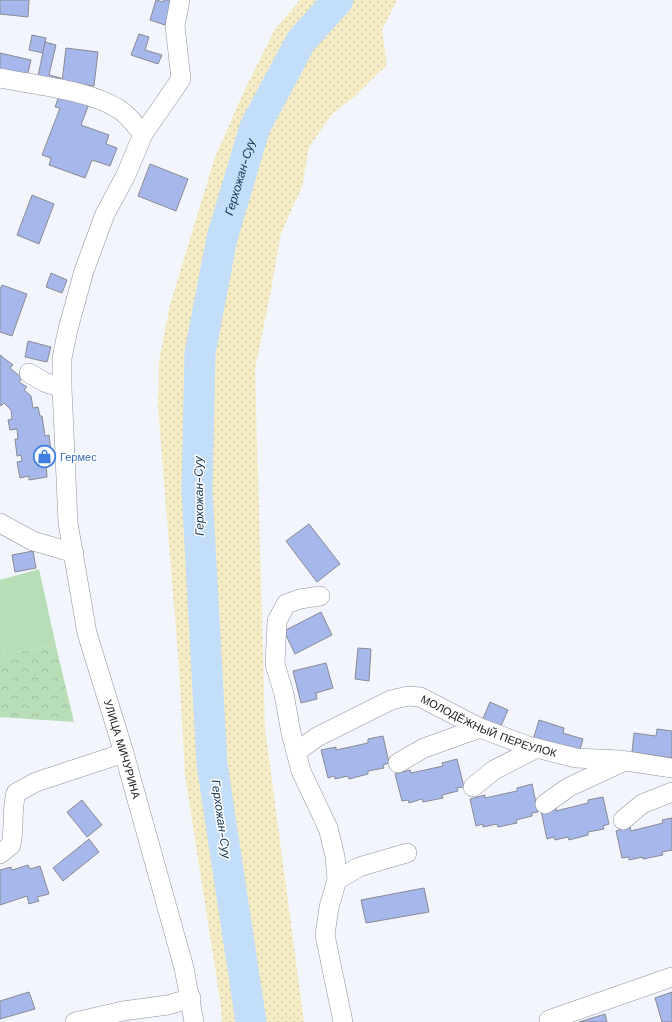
<svg xmlns="http://www.w3.org/2000/svg" width="672" height="1022" font-family="'Work Sans',sans-serif">
<style>
.grass{fill:#b7deb7}
.sand{fill:url(#sand-dots)}
.park{fill:url(#park-crowns)}
.lines{fill:none;stroke-linecap:round;stroke-linejoin:round}
.river{stroke:#c3def9;stroke-width:31}
.building{fill:#a6b7ec;stroke:#898b92}
.minor-casing{stroke:#909299;stroke-width:20}
.minor{stroke:#fff;stroke-width:19}
.labels{text-anchor:middle;dominant-baseline:central;stroke-width:3;stroke-linejoin:round;paint-order:stroke}
.shop-label{font-size:11px;fill:#366cbe;stroke:#fff;text-anchor:start}
.street-label{font-size:11px;fill:#191a1c;stroke:#fff}
.water-label{font-size:12px;font-style:italic;fill:#10324f;stroke:#fff}
</style>
<defs>
<pattern id="sand-dots" width="8" height="8" patternUnits="userSpaceOnUse"><rect width="8" height="8" fill="#f5ecc6"/><path d="M2 2h.1M6 6h.1" fill="none" stroke="#d1caaa" stroke-width="1.8" stroke-linecap="round"/></pattern>
<pattern id="park-crowns" width="20" height="18" patternUnits="userSpaceOnUse"><rect width="20" height="18" fill="#b7deb7"/><path d="M2 6a3 3 0 1 1 6 0M12 15a3 3 0 1 1 6 0" fill="none" stroke="#9dbe9d"/></pattern>
</defs>
<rect width="100%" height="100%" fill="#f2f5fc"/>
<!-- grass -->
<path class="grass" d="M39,569L56,646L0,654V580Z"/>
<!-- sand -->
<path class="sand" d="M300,0H397L382,30L387,65L354,97L332,114L309,147L302,187L281,233L271,290L255,369L265,728L304,1022H222L221,1006L185,775L179,668L158,407L159,361L170,305L215,157L245,89L275,29Z"/>
<!-- park -->
<path class="park" d="M56,646L74,722L0,717V654Z"/>
<g class="lines">
<!-- river -->
<path class="river" id="s1" d="M251,1022L212,764L197,490L200,353L222,238L255,127L301,41L338,0"/>
</g>
<!-- building -->
<g class="building">
<path d="M0,0H29L28,17L0,14Z"/>
<path d="M156,0L163,2L164,0H172L165,25L150,20Z"/>
<path d="M139,34L149,37L145,50L162,55L158,64L131,55Z"/>
<path d="M32,35L46,38L43,53L29,50Z"/>
<path d="M45,42L56,45L49,75L61,78L59,86L37,81Z"/>
<path d="M66,48L98,52L94,86L62,82Z"/>
<path d="M0,53L31,60L27,77L0,71Z"/>
<path d="M60,93L89,104L81,125L109,135L106,144L117,148L110,166L92,160L85,178L49,165L51,158L42,155L60,108L55,107Z"/>
<path d="M150,164L188,179L176,211L138,196Z"/>
<path d="M32,195L54,204L39,244L17,235Z"/>
<path d="M51,273L67,280L62,293L46,287Z"/>
<path d="M2,285L27,294L12,336L0,332V289Z"/>
<path d="M28,341L51,347L47,362L25,357Z"/>
<path d="M0,355L13,365L10,368L22,378L19,382L27,387L24,390L31,396L33,408L38,407L40,416H42L45,436L49,435L51,453L47,454L49,462H46L47,477L29,480V476L20,478L17,462L22,461L21,455L17,456L15,439H18L17,429L10,430L8,420L12,419L11,410L4,403L1,406L0,405Z"/>
<path d="M309,524L340,564L317,582L286,541Z"/>
<path d="M33,551L36,568L15,572L12,555Z"/>
<path d="M321,612L332,635L295,654L284,631Z"/>
<path d="M358,648L371,649L369,681L355,679Z"/>
<path d="M326,663L333,688L316,693L317,699L301,703L293,671Z"/>
<path d="M490,702L508,710L500,728L482,721Z"/>
<path d="M539,720L564,728L563,733L583,739L579,753L533,740Z"/>
<path d="M657,729L672,731V758L632,752L634,733L656,736Z"/>
<path d="M383,736L389,763L383,765L384,768L368,771V774L349,779L348,776L335,779L334,776L328,778L321,750L336,747V750L368,743V739Z"/>
<path d="M457,759L464,787L457,788L458,791L442,795L443,798L423,802L422,799L409,803L408,800L402,801L395,774L410,770L411,773L443,766L442,763Z"/>
<path d="M532,784L538,812L532,813V816L516,820L517,823L498,827L497,824L483,827V824L476,826L470,799L485,795V798L517,791V788Z"/>
<path d="M603,797L609,824L603,826L604,829L588,832V835L569,840L568,837L555,840L554,837L547,839L541,811L556,808V811L588,803V800Z"/>
<path d="M82,800L102,825L87,837L67,812Z"/>
<path d="M672,818V850L662,852L663,855L643,859V857L629,860V857L622,858L616,831L630,827L631,831L663,823L662,820Z"/>
<path d="M89,839L99,852L63,881L53,868Z"/>
<path d="M28,865L30,869L40,866L49,894L37,897L39,901L29,904L27,896L0,905V870L11,867L12,870Z"/>
<path d="M424,888L429,912L366,923L361,900Z"/>
<path d="M29,992L35,1009L0,1019V1001Z"/>
<path d="M672,992V1022H662L655,998Z"/>
<path d="M605,1014L607,1022H579Z"/>
</g>
<g class="lines">
<defs>
<g id="minor">
<path id="s2" d="M180,0L175,26L181,79L143,134L126,175L105,214L84,271L68,329L62,358V388L68,523L87,633L124,753L184,968L194,1022"/>
<path d="M0,78C35,85 87,90 117,108C127,113 136,126 143,134"/>
<path d="M29,373L44,382L62,388"/>
<path d="M0,523L33,541L74,553"/>
<path d="M320,596L300,599L286,604L277,621L275,664L284,694L291,733L301,771L328,828L335,856L337,880L329,907L325,935L343,1022"/>
<path id="s3" d="M296,752L317,737L391,700L408,696L420,697L480,728L528,746L576,758L620,760L672,768"/>
<path d="M398,763L424,748L480,728"/>
<path d="M473,787L494,770L537,748"/>
<path d="M545,804L569,787L623,762"/>
<path d="M623,820L642,804L672,792"/>
<path d="M0,854L11,845C15,827 11,811 16,793L36,782L124,753"/>
<path d="M337,880L359,867L407,853"/>
<path d="M549,1020L672,977"/>
<path d="M75,1022L123,1011L168,1005L191,998"/>
</g>
</defs>
<!-- minor casing -->
<use href="#minor" class="minor-casing"/>
<!-- minor -->
<use href="#minor" class="minor"/>
</g>
<!-- icons -->
<defs>
<symbol id="shop-ring" viewBox="-11 -11 22 22"><circle r="9.5" fill="#fff" stroke="#3f7fe0" stroke-width="1.5"/><path d="M-5-2.5h2.3a2.7 3.5 0 0 1 5.4 0H5L5.5 6h-11ZM-1.5-2.5h3a1.5 2.3 0 0 0-3 0Z" fill="#3f7fe0"/></symbol>
</defs>
<g fill-rule="evenodd">
<use href="#shop-ring" x="32" y="444" width="25" height="25"/>
</g>
<g class="labels">
<!-- shop labels -->
<g class="shop-label">
<text x="60" y="457">Гермес</text>
</g>
<!-- street labels -->
<g class="street-label">
<text stroke="none"><textPath href="#s3" startOffset="213">МОЛОДЁЖНЫЙ ПЕРЕУЛОК</textPath></text>
<text stroke="none"><textPath href="#s2" startOffset="784">УЛИЦА МИЧУРИНА</textPath></text>
</g>
<!-- water labels -->
<g class="water-label">
<text stroke="none"><textPath href="#s1" startOffset="853">Герхожан-Суу</textPath></text>
<text transform="translate(199 496) rotate(-91)">Герхожан-Суу</text>
<text transform="translate(221 819) rotate(82)">Герхожан-Суу</text>
</g>
</g>
</svg>
